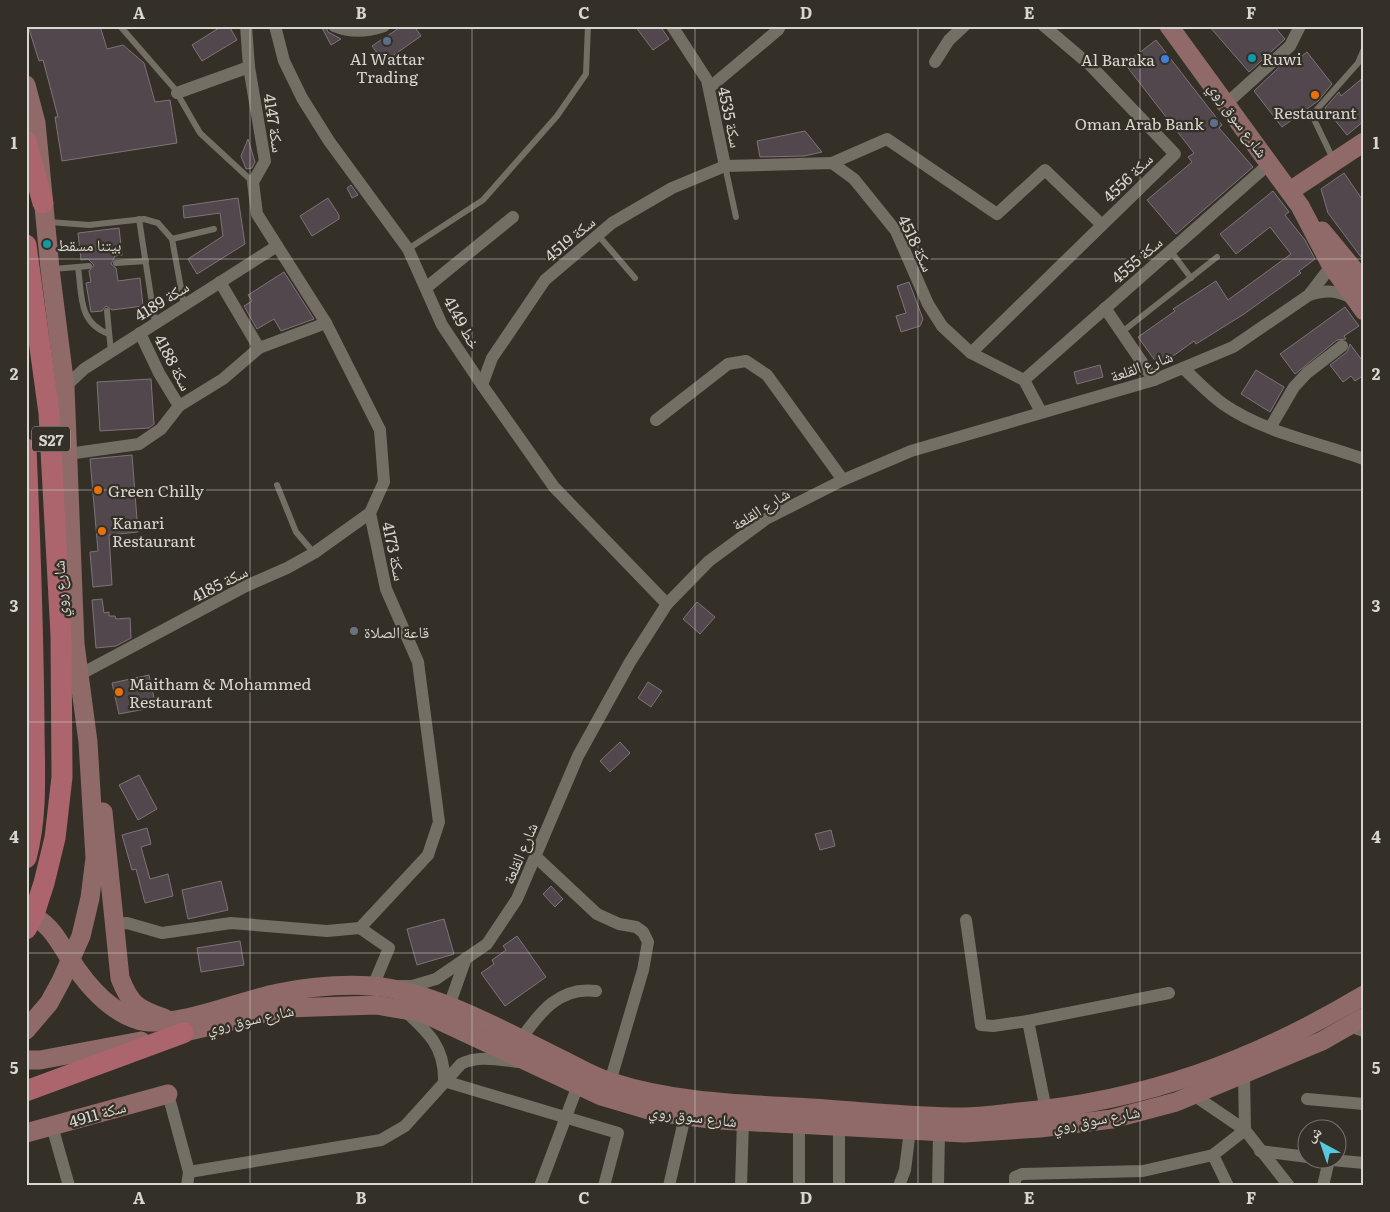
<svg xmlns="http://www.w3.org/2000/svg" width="1390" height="1212" font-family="Literata,'Noto Naskh Arabic',serif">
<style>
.building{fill:#51474c;stroke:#7e7378}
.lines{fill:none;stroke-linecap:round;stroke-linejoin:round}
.lane{stroke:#736f64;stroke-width:6}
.street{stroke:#736f64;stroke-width:12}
.secondary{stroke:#906a68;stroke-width:19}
.primary{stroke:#ac656c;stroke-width:21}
.grid{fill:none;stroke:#d8d6d0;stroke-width:1;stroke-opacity:0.55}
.service-dot{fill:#5c6f8a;stroke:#343027;stroke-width:2}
.culture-dot{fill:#0f9aa8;stroke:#343027;stroke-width:2}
.shop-dot{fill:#3f7fe0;stroke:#343027;stroke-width:2}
.food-dot{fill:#e8710a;stroke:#343027;stroke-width:2}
.worship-dot{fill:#6b7280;stroke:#343027;stroke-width:2}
.labels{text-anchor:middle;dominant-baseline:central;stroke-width:4.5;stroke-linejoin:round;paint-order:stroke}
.shield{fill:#343027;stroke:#a7a49d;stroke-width:1}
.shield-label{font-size:15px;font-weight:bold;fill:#d8d6d0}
.poi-label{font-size:16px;fill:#d8d6d0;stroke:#343027;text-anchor:start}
.street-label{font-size:16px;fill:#d8d6d0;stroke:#343027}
.neatline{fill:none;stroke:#d8d6d0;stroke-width:2}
.grid-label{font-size:16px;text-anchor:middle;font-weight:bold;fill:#d8d6d0}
</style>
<rect width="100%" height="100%" fill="#343027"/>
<!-- building -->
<g class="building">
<path d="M28,26H100L107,49L123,45L144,63L155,102L170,100L177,143L62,161L55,117H58L43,60L39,61Z"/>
<path d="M222,26H229L237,40L202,61L192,45Z"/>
<path d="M321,26L326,27L328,32L341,39L331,45Z"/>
<path d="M402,26H414L421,36L384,62L372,46Z"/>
<path d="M635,26H660L669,39L653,50Z"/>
<path d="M1209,26H1274L1285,39L1249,72Z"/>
<path d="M1156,40L1222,125L1219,128L1253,167L1176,234L1147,200L1192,162L1188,157L1194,153L1125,64Z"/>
<path d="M1307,52L1332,84L1318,101L1282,127L1254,91L1292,55L1297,60Z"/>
<path d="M1364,77V121L1347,135L1325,108L1339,92L1341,96Z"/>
<path d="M805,131L822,152L804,156L760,157L757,141Z"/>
<path d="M248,139L255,162L252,168L246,169L241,156Z"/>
<path d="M1344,173L1364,202V261L1328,213L1321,189Z"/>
<path d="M351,185L358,195L352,198L347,188Z"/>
<path d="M1273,191L1289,212L1285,215L1305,240L1315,259L1299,271L1301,273L1244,314L1196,344L1194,341L1159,366L1138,337L1175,311L1173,309L1216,281L1228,300L1291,254L1270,227L1236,254L1220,234Z"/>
<path d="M238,198L245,244L197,274L188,259L223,236L220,213L184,218L183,206Z"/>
<path d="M328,198L339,215V219L312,236L300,216Z"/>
<path d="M119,228L122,255L115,256L111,264L116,268L118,281L140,278L143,306L112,310L106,306L102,311L91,312L86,283L91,282L89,271L94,265L88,259L81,260L78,233Z"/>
<path d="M284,272L314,319L281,331L274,319L257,329L244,306L252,301L248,295Z"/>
<path d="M909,282L923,319L920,326L901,332L896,316L906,313L897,286Z"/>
<path d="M1345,307L1359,326L1344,336L1346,339L1337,340L1295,374L1280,354Z"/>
<path d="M1350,344L1364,363V375L1355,381L1351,376L1343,382L1330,365L1347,352Z"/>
<path d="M1100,365L1103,377L1077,384L1074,372Z"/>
<path d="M1256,370L1284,387L1270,412L1241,394Z"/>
<path d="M151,379L154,424L149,428L100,431L97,382Z"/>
<path d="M132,455L138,532L109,535L112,585L93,587L90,552L98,551L90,459Z"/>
<path d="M102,599L104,613L109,612V616H115L116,619L130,618L131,638L116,646L96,648L92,600Z"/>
<path d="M697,602L715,617L700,634L683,619Z"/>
<path d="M149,675L156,707L119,714L112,683Z"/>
<path d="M648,682L662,691L651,707L638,698Z"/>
<path d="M620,742L630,753L610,772L600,761Z"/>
<path d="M139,775L157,809L138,820L119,785Z"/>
<path d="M147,828L151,844L141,847L150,879L168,874L173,896L145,903L136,869L132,870L122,835Z"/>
<path d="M831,830L835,846L820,850L815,834Z"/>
<path d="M221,881L228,910L188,919L182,890Z"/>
<path d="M551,886L563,899L555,907L543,894Z"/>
<path d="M444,919L454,954L417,965L407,929Z"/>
<path d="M517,936L546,977L505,1006L481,973L494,964L492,960L506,950L503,946Z"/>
<path d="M240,941L244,965L201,972L197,948Z"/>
</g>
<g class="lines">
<!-- lane -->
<g class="lane">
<path d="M120,26L174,88L200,133L253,182"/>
<path d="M1334,161L1312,115L1358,63L1364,49"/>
<path d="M725,166L736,217"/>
<path d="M139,219L155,323"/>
<path d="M49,222L89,225L144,219L158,223L172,239L184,305"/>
<path d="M598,235L635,278"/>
<path d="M172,239L214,229"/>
<path d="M408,249L483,200L557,116L586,74L588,26"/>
<path d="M1170,250L1191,278"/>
<path d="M116,263L146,261"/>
<path d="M78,267C82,295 78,323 109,334"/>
<path d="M53,269L89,266"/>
<path d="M107,311L111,352"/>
<path d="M1122,332L1217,257"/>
<path d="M277,485L296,532L314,553"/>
</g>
<!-- street -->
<g class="street">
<path d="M246,26L249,67L265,161L253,182L257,214L326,323"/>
<path d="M275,26L284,61L302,98L329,141L408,249L442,325L482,385L554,487L667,604"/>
<path d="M334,26C351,33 367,32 384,26"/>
<path d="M672,26L707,80L725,166"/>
<path d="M935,62L949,40L964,26"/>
<path d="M709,88L778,30L780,26"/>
<path d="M177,93L249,67"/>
<path d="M1227,103L1290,46L1300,26"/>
<path d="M832,163L887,139L997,214L1045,170L1101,224"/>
<path d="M220,282L259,348"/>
<path d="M427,287L513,217"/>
<path d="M1309,295C1326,290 1336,290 1352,298"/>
<path d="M1105,308L1154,380"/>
<path d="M140,333L159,373L179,406"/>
<path d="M971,353L1175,154L1091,66L1044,26"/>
<path d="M1183,368C1196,380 1209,394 1223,404C1265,433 1317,442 1364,459"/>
<path d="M1024,380L1270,163"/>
<path d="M482,385L492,358L545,280L612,223L672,188L725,166L832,163L854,179L896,231L928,304L942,326L971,353L1024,380L1041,412"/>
<path d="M65,387L84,369L277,246"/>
<path d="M656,420L728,364L746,361L767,375L843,480"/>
<path d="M1270,428L1294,387L1307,373L1342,346"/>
<path d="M68,454L139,444L161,429L179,406L223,379L259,348L326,323L380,430L384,482L370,513L386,589L418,662L439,822L428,855L360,928L389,948L373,986H380"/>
<path d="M79,675L246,586L287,568L314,553L370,513"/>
<path d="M536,857L597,914L619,924L636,927L643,932L648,942L643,970L610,1082"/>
<path d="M966,920L981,1025L993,1026L1028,1021L1046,1110"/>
<path d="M115,924L127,923L162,933L231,923L327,931L360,928"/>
<path d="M400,986H412L436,979L487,944L517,899L578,756L630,662L667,604L709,561L766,519L843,480L911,451L1154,380L1233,347L1309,295L1335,261"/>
<path d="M449,1006L466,958"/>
<path d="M404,1010C428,1032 445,1047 444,1081"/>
<path d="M1028,1021L1169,993"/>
<path d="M1349,1026L1364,1031"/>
<path d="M521,1039C540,1012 560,986 596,991"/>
<path d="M1244,1074L1245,1130"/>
<path d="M444,1081L618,1133L604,1186"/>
<path d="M168,1094L189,1172L187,1186"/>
<path d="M1195,1096L1245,1130L1289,1186"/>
<path d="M1307,1099L1364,1104"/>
<path d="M52,1126L69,1186"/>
<path d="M1260,1151L1308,1157"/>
<path d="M1213,1155L1228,1186"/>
<path d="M1332,1160L1364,1163"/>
<path d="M189,1172L381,1140L405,1126L461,1064C478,1055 500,1060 518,1062"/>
<path d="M540,1186L578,1085"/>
<path d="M669,1186L685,1116"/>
<path d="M741,1186L743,1121"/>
<path d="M799,1186V1124"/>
<path d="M839,1186V1126"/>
<path d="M899,1186L905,1170L910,1130"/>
<path d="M938,1186L939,1132"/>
<path d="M1015,1186V1177L1022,1174L1143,1171L1213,1155L1245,1130"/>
<path d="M1323,1186L1329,1160"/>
</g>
<!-- secondary -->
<g class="secondary">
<path d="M1169,26L1300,206L1331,265L1364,311"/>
<path d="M26,85L36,123L50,269L65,387L75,644L88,742L95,858L90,898L81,936L61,981L49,1003L26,1030"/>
<path d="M1290,191L1364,142"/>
<path d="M1322,231L1364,282"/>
<path d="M103,812L120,978C130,1004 137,1009 164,1018"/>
<path d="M26,913C49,921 58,940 70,959C86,984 109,1011 138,1020C173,1030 241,1000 278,993C308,987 342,984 372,986C434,991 504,1031 559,1058C576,1066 593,1077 611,1082C676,1103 743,1104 811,1108C861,1111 912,1117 962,1117C981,1117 1000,1114 1019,1112C1146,1101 1255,1060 1364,995"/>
<path d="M168,1036L286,1008L376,1005L423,1013L601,1096L655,1112L718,1120L964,1133L1040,1128L1112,1119L1176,1102L1322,1041L1364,1017"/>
<path d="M26,1060H40L141,1041"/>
<path d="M26,1133L168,1094"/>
</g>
<!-- primary -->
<g class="primary">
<path d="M26,141L43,203"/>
<path d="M26,245L49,413L61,635L62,777L55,838L44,883L34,914L26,929"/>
<path d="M26,449C30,540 33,631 34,722C34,766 38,814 26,858"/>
<path d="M26,1091L183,1033"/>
</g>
</g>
<!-- grid -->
<path class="grid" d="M250,26V1186M472,26V1186M695,26V1186M918,26V1186M1140,26V1186M26,259H1364M26,490H1364M26,722H1364M26,953H1364"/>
<!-- markers -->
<g class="service-dot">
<circle cx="387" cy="41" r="5"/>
<circle cx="1214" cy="123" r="5"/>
</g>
<g class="culture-dot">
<circle cx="1252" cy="58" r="5"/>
<circle cx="47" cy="244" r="5"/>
</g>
<circle class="shop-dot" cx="1165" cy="59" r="5"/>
<g class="food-dot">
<circle cx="1315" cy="95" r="5"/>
<circle cx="98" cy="490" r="5"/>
<circle cx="102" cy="531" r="5"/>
<circle cx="119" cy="692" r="5"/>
</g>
<circle class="worship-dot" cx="354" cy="631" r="5"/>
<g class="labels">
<!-- shield labels -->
<rect class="shield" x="32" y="426.5" width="38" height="25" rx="4"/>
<g class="shield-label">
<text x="51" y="439">S27</text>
</g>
<!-- poi labels -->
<g class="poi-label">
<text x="387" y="58" text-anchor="middle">Al Wattar<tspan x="387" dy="18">Trading</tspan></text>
<text x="1262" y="58">Ruwi</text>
<text x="1155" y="59" text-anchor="end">Al Baraka</text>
<text x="1315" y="112" text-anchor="middle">Restaurant</text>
<text x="1204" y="123" text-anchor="end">Oman Arab Bank</text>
<text x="57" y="244">بيتنا مسقط</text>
<text x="108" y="490">Green Chilly</text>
<text x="112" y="522">Kanari<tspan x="112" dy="18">Restaurant</tspan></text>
<text x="364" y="631">قاعة الصلاة</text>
<text x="129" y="683">Maitham &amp; Mohammed<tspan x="129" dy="18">Restaurant</tspan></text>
</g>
<!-- street labels -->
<g class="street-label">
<text transform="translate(731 117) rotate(78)">سكة 4535</text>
<text transform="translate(1239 119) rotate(54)">شارع سوق روي</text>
<text transform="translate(275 123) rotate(81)">سكة 4147</text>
<text transform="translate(1127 177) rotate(-44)">سكة 4556</text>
<text transform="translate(569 238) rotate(-40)">سكة 4519</text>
<text transform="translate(917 243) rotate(64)">سكة 4518</text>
<text transform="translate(1136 259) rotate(-41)">سكة 4555</text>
<text transform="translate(161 300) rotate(-32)">سكة 4189</text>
<text transform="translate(463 322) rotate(61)">4149 خط</text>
<text transform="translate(174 362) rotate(62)">سكة 4188</text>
<text transform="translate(1141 365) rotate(-19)">شارع القلعة</text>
<text transform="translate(760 508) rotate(-32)">شارع القلعة</text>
<text transform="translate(395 551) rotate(78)">سكة 4173</text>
<text transform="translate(219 583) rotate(-27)">سكة 4185</text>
<text transform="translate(59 589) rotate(-93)">شارع روي</text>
<text transform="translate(519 853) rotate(-67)">شارع القلعة</text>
<text transform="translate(250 1018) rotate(-12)">شارع سوق روي</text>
<text transform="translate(97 1113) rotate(-16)">سكة 4911</text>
<text transform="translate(693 1115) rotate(7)">شارع سوق روي</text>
<text transform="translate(1096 1118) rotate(-10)">شارع سوق روي</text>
</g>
</g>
<!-- border -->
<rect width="1390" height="1212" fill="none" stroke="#343027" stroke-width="55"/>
<!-- north arrow -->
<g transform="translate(1322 1144) rotate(320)"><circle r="24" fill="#343027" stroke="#76726b"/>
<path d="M0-4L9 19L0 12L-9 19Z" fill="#56c9e1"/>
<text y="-8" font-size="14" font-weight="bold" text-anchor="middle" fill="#d8d6d0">ش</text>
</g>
<rect x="28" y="28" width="1334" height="1156" class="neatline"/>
<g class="grid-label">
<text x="139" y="19">A</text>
<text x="361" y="19">B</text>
<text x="584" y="19">C</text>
<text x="806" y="19">D</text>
<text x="1029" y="19">E</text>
<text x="1251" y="19">F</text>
<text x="14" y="149">1</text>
<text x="1376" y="149">1</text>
<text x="14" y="380">2</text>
<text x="1376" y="380">2</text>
<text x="14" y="612">3</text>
<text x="1376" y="612">3</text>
<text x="14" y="843">4</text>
<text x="1376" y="843">4</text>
<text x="14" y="1074">5</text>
<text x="1376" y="1074">5</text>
<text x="139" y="1204">A</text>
<text x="361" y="1204">B</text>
<text x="584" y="1204">C</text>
<text x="806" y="1204">D</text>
<text x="1029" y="1204">E</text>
<text x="1251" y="1204">F</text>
</g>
</svg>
